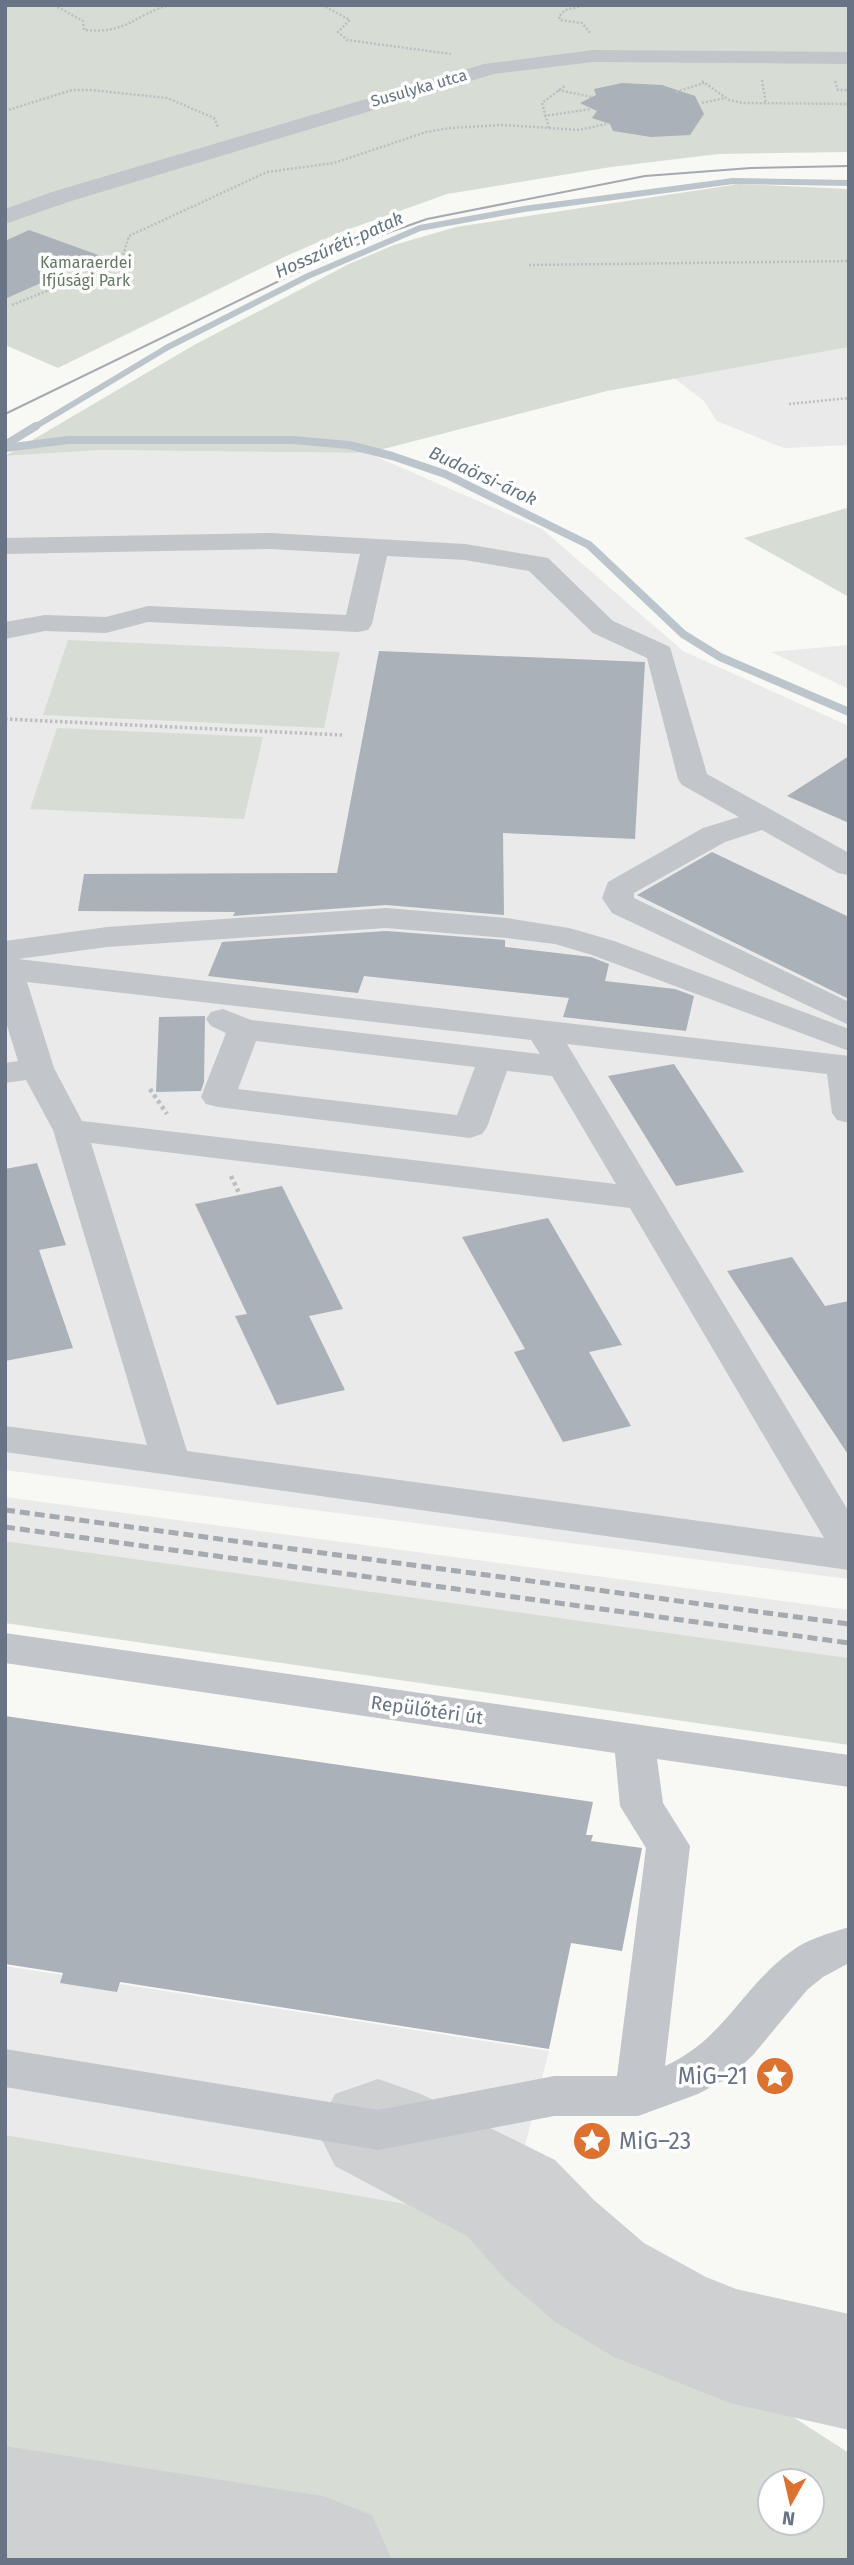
<svg xmlns="http://www.w3.org/2000/svg" width="854" height="2565" font-family="'Fira Sans',sans-serif">
<style>
.built{fill:#e9eae9}
.green{fill:#d7ddd5;fill-rule:evenodd}
.lines{fill:none;stroke-linecap:round;stroke-linejoin:round}
.stream-far1{stroke:#bcc5cb;stroke-width:6}
.stream{stroke:#bcc5cb;stroke-width:8}
.taxiway{fill:#ced0d2;fill-rule:evenodd}
.building{fill:#aab1b8}
.path-far2{stroke:#bcbec1;stroke-width:2.5;stroke-dasharray:2 2;stroke-linecap:butt}
.path-far1{stroke:#bcbec1;stroke-width:3.5;stroke-dasharray:2.5 2.5;stroke-linecap:butt}
.path{stroke:#bcbec1;stroke-width:4.5;stroke-dasharray:3.5 3.5;stroke-linecap:butt}
.minor{fill:#c2c5c9;fill-rule:evenodd}
.tram{stroke:#a5a9b0;stroke-width:2}
.rail{stroke:#a5a9b0;stroke-width:5;stroke-dasharray:10 5;stroke-linecap:butt}
.labels{text-anchor:middle;dominant-baseline:central;stroke-width:7;stroke-linejoin:round;paint-order:stroke}
.far-street-label{font-size:16px;fill:#687485;stroke:#fff}
.far-park-label{font-size:16px;fill:#647863;stroke:#fff}
.far-water-label{font-size:18px;font-style:italic;fill:#647581;stroke:#fff}
.street-label{font-size:19px;fill:#687485;stroke:#fff}
.near-poi-label{font-size:23px;fill:#687485;stroke:#fff;text-anchor:end}
</style>
<rect width="100%" height="100%" fill="#f8f8f5"/>
<!-- built -->
<g class="built">
<path d="M849,347V445L784,448L717,421L704,401L674,378Z"/>
<path d="M101,450L368,453L542,529L683,651L849,726V1579L5,1470V456Z"/>
<path d="M849,645V689L771,652Z"/>
<path d="M5,1497L849,1610V1658L5,1541Z"/>
<path d="M5,1966L549,2051L506,2221L5,2135Z"/>
</g>
<!-- green -->
<g class="green">
<path d="M5,5H849V152L718,154L611,167L447,194L341,232L284,257L58,368L5,345Z"/>
<path d="M739,184L849,189V347L607,391L368,453L101,450L5,456L194,345L349,264L394,245L456,227Z"/>
<path d="M849,508V597L744,538L847,508Z"/>
<path d="M68,640L340,652L324,728L43,715Z"/>
<path d="M57,728L263,737L244,819L30,809Z"/>
<path d="M5,1541L849,1658V1745L5,1623Z"/>
<path d="M5,2135L506,2221L574,2294L765,2399L849,2453V2560H5ZM770,2481H812V2523H770Z"/>
</g>
<g class="lines">
<!-- stream-far1 -->
<path class="stream-far1" d="M33,428L168,347L308,276L420,228L524,209L733,181L849,183"/>
<!-- stream -->
<g class="stream">
<path d="M5,445L36,426"/>
<path d="M5,448L68,440H293L349,445L392,456L445,474L589,545L683,634L720,657L849,712"/>
</g>
<!-- taxiway -->
<g class="taxiway">
<path d="M378,2079L421,2094L555,2160L595,2201L644,2243L706,2277L736,2289L849,2314V2430L730,2403L614,2357L554,2321L505,2279L467,2236L335,2166L317,2130L335,2094Z"/>
<path d="M5,2446L323,2496L372,2515L392,2560H5Z"/>
</g>
</g>
<!-- building -->
<g class="building">
<path d="M622,83L662,85L695,96L704,114L690,135L651,137L613,131L610,124L592,118L597,111L580,103L596,95L594,89Z"/>
<path d="M29,230L101,256L5,299V241Z"/>
<path d="M379,651L645,662L635,839L503,833L504,915L386,905L233,916L235,912L78,911L84,874L337,873Z"/>
<path d="M849,756V823L787,796Z"/>
<path d="M712,852L849,917V999L637,895Z"/>
<path d="M386,931L505,940V947L591,957L609,964L605,981L675,989L694,996L686,1031L563,1017L569,998L364,976L358,993L208,976L222,942Z"/>
<path d="M205,1016L204,1082L201,1091L156,1092L159,1017Z"/>
<path d="M674,1064L744,1172L676,1186L608,1076Z"/>
<path d="M37,1163L66,1245L39,1250L73,1348L5,1361V1169Z"/>
<path d="M282,1186L343,1309L309,1316L345,1390L277,1405L235,1316L247,1314L195,1204Z"/>
<path d="M548,1218L622,1345L589,1352L631,1426L563,1442L514,1352L525,1349L462,1237Z"/>
<path d="M792,1257L825,1306L849,1301V1456L727,1271Z"/>
<path d="M5,1716L593,1802L586,1835H593L591,1841L642,1848L622,1951L571,1943L549,2049L120,1982L117,1992L60,1983L63,1973L5,1964Z"/>
</g>
<g class="lines">
<!-- path-far2 -->
<g class="path-far2">
<path d="M54,5L83,21L84,30C128,34 134,15 169,5"/>
<path d="M236,5H301"/>
<path d="M322,5L350,20L338,32L347,40L451,54"/>
<path d="M587,5L565,10L559,16L560,20L582,23L591,34"/>
<path d="M762,80L766,104"/>
<path d="M702,81L729,100L743,103L849,104"/>
<path d="M835,81L838,90H849"/>
<path d="M558,90L592,97"/>
<path d="M676,92L704,83"/>
<path d="M702,103L725,98"/>
<path d="M5,111L72,90H91L167,98L214,118L218,127"/>
<path d="M544,116L591,109"/>
<path d="M549,128L578,130L606,124"/>
<path d="M529,265L849,261"/>
<path d="M12,305L121,261L129,236L267,172L334,163L426,132L450,128L503,125L549,128L542,103L566,85"/>
<path d="M789,404L849,398"/>
</g>
<!-- path-far1 -->
<path class="path-far1" d="M5,719L342,735"/>
<!-- path -->
<g class="path">
<path d="M150,1089L167,1114"/>
<path d="M231,1176L240,1195"/>
</g>
<!-- minor -->
<g class="minor">
<path d="M593,50L849,52V64L593,62L494,74L68,202L5,224V209L52,192L484,64Z"/>
<path d="M271,533L465,544L548,558L613,621L670,647L707,774L849,853V875L838,873L762,830L725,842L634,893V898L849,1002V1025L612,913L602,898L608,882L703,828L739,817L682,785L678,779L647,658L593,633L529,571L465,560L387,556L372,624L368,630L358,632L148,622L106,633L45,631L5,639V622L45,615L106,617L148,606L346,615L360,554L271,549L5,554V538Z"/>
<path d="M386,908L507,918L569,928L614,941L849,1029V1051L592,955L555,944L507,938L386,928L107,947L18,959L849,1056V1123L837,1120L832,1113L827,1074L567,1044L849,1512V1570L5,1452V1426L147,1445L53,1130L26,1080L5,1083V1063L18,1061L5,1019V941L107,927ZM27,982L531,1040L540,1054L251,1020L223,1009L211,1012L206,1019L211,1026L226,1033L201,1097L206,1104L218,1107L470,1138L482,1134L487,1127L507,1071L552,1076L616,1184L82,1121L54,1068ZM256,1041L475,1067L457,1115L238,1089ZM91,1143L630,1208L824,1538L187,1451Z"/>
<path d="M5,1633L849,1755V1787L657,1759L663,1803L690,1846L665,2066C723,2040 741,1989 789,1953C806,1939 828,1934 849,1927V1963L823,1977L807,1990L753,2055L730,2077L698,2094L638,2116H554L378,2150L5,2087V2049L378,2110L554,2076H617L646,1848L620,1806L615,1753L5,1663Z"/>
</g>
<!-- tram -->
<path class="tram" d="M5,414L310,266L370,239L427,219L645,176L751,168L849,166"/>
<!-- rail -->
<g class="rail">
<path d="M5,1510L849,1624"/>
<path d="M5,1527L849,1643"/>
</g>
</g>
<!-- icons -->
<defs>
<symbol id="sight-disc" viewBox="-11 -11 22 22"><circle r="9.5" fill="#dd7130" stroke="#fff"/><path d="M0-6L1.8-2.2L6-1.7L2.9 1.2L3.7 5.4L0 3.3L-3.7 5.4L-2.9 1.2L-6-1.7L-1.8-2.2Z" fill="#fff"/></symbol>
</defs>
<g fill-rule="evenodd">
<use href="#sight-disc" x="753" y="2054" width="44" height="44"/>
<use href="#sight-disc" x="570" y="2119" width="44" height="44"/>
</g>
<g class="labels">
<!-- far-street labels -->
<g class="far-street-label">
<text transform="translate(419 88) rotate(-16)">Susulyka utca</text>
</g>
<!-- far-park labels -->
<g class="far-park-label">
<text x="86" y="262">Kamaraerdei<tspan x="86" dy="18">Ifjúsági Park</tspan></text>
</g>
<!-- far-water labels -->
<g class="far-water-label">
<text transform="translate(339 245) rotate(-24)">Hosszúréti-patak</text>
<text transform="translate(483 476) rotate(25)">Budaörsi-árok</text>
</g>
<!-- street labels -->
<g class="street-label">
<text transform="translate(427 1710) rotate(8)">Repülőtéri út</text>
</g>
<!-- near-poi labels -->
<g class="near-poi-label">
<text x="748" y="2076">MiG–21</text>
<text x="619" y="2141" text-anchor="start">MiG–23</text>
</g>
</g>
<!-- border -->
<rect width="854" height="2565" fill="none" stroke="#687485" stroke-width="14"/>
<!-- north arrow -->
<g transform="translate(791 2502) rotate(188)"><circle r="33" fill="#ffffff" stroke="#c3c7ce" stroke-width="2"/>
<path d="M0-5L12 26L0 18L-12 26Z" fill="#dd7130"/>
<text y="-10" font-size="19" font-weight="bold" text-anchor="middle" fill="#687485">N</text>
</g>
</svg>
